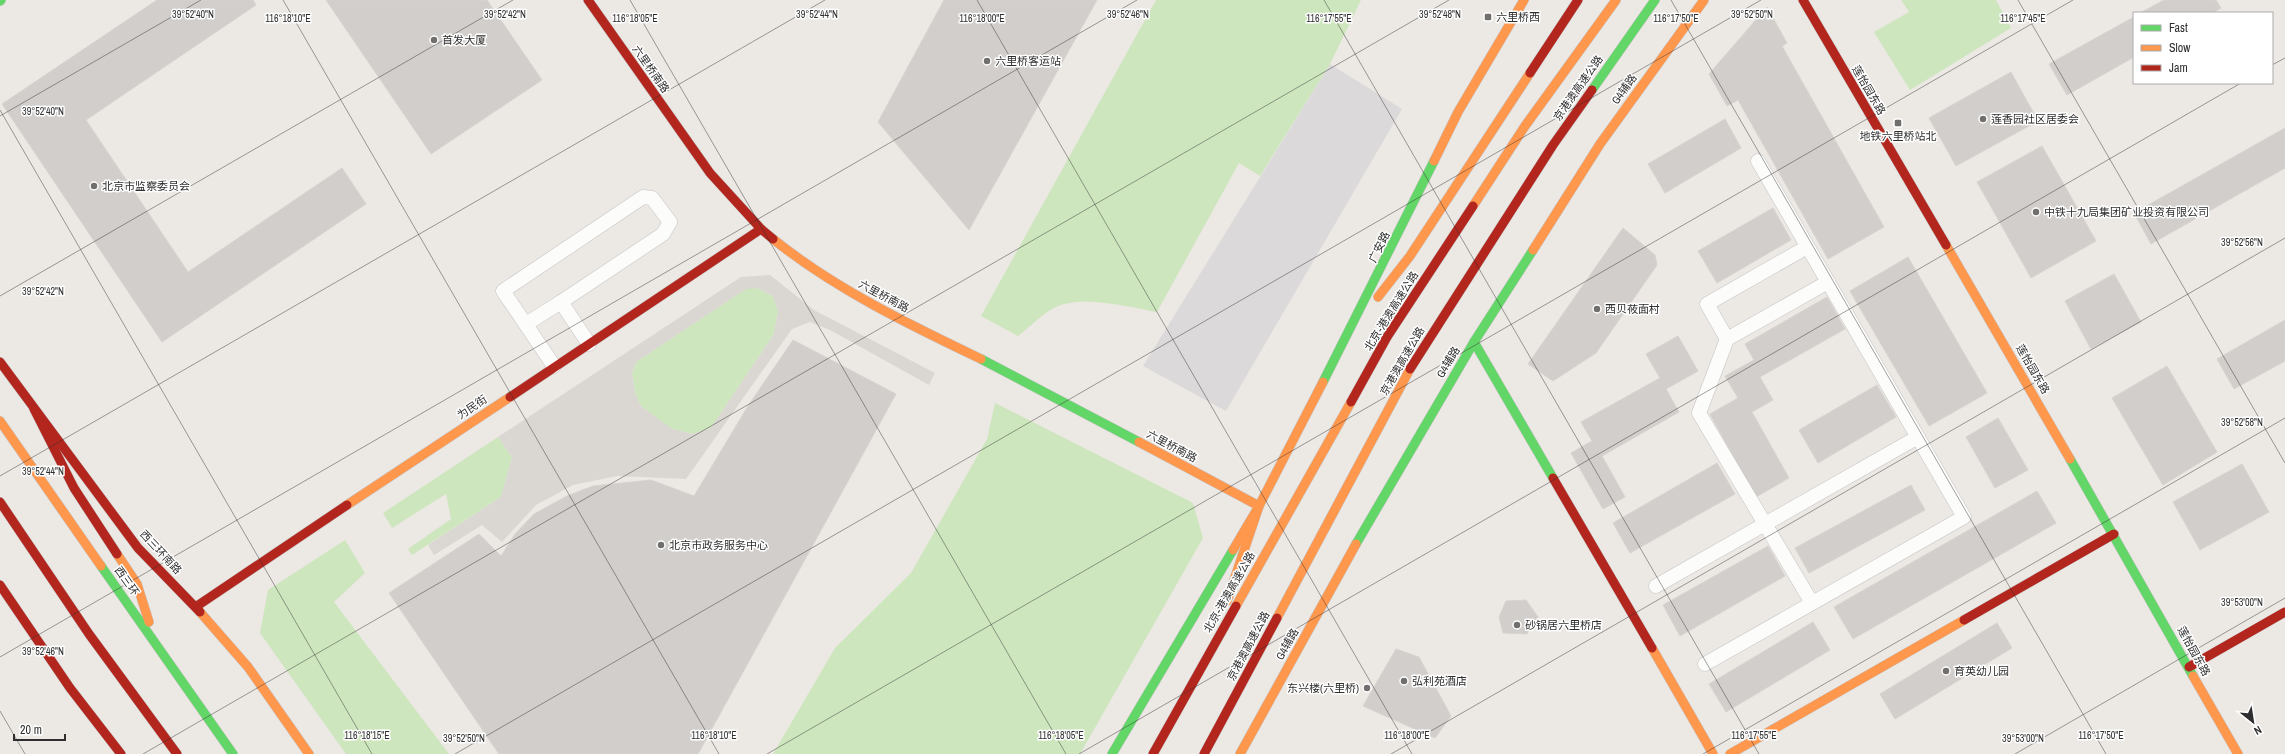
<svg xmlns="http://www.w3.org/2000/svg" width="2285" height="754" font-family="'Archivo Narrow','Noto Sans SC',sans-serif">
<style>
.industrial{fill:#dcd9db}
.green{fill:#cee6be}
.plaza{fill:#dad6d2;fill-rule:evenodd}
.building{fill:#d1cecb;stroke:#d7d4d0}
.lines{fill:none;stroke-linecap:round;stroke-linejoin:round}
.street-casing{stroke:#c5c4c5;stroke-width:15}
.fast-casing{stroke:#c5c4c5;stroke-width:10}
.slow-casing{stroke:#c5c4c5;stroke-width:10}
.jam-casing{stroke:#c5c4c5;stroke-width:10}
.street{stroke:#fcfcfb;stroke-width:14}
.fast{stroke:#63d668;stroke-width:9}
.slow{stroke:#ff974d;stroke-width:9}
.jam{stroke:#b3261e;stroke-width:9}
.ticks{fill:none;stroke:#2e2e2e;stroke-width:1;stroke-opacity:0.45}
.poi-dot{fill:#706f6e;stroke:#fff;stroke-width:1.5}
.labels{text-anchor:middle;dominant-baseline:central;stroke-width:3;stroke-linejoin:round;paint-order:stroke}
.poi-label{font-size:11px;fill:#2e2e2e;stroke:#fff;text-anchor:start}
.street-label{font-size:11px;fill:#2e2e2e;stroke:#fff}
.ticks-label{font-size:10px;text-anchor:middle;fill:#2e2e2e;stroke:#fff;stroke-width:3;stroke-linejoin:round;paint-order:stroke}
</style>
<rect width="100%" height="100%" fill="#ece8e4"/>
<!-- industrial -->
<path class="industrial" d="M1330,64L1402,109L1226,411L1143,366Z"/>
<!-- green -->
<g class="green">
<path d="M1156,0H1361L1330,64L1260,176L1239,163L1157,312C1130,307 1079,294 1054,308C1041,315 1030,327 1018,336L981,316Z"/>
<path d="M1901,0H1996L2011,28L1910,90L1874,32L1909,12Z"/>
<path d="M746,288H757L773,296L778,311L774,334L711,428L692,434L672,429L652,417L641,406L635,393L632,373L636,362Z"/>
<path d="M995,403L1193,503L1203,538L1080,754H773L835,648L911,573L987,439Z"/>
<path d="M498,437L512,457L501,497L412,555L408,549L451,519L446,494L392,528L383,513Z"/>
<path d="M345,540L365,573L334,602L449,754H346L260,633L268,590Z"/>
</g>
<!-- plaza -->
<path class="plaza" d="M770,275L814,310L935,373L929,385L830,330L810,322L792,329L686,479L617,476L573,485L536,505L502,542L482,525L434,555L428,545L501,497L512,457L498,437L741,277ZM757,288L773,296L778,311L774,334L711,428L692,434L672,429L641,406L635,393L632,373L636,362L746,289Z"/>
<!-- building -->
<g class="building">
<path d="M157,0H253L256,5L86,120L188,272L342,168L366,204L162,342L2,104Z"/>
<path d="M326,0H487L542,80L431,154Z"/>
<path d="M944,0H1097L969,230L878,122Z"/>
<path d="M2164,0H2216L2221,8L2212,13H2140Z"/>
<path d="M1767,7L1787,43L1782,46L1884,227L1828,259L1738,100L1727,106L1709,74Z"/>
<path d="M2134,17V57L2067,95L2049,64Z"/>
<path d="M2011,72L2038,121L1956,166L1929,118Z"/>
<path d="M1725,119L1741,148L1665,193L1648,164Z"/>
<path d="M2285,128V168L2151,244L2134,213Z"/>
<path d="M2042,146L2096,241L2031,278L1977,182Z"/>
<path d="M1773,208L1791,240L1717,283L1698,251Z"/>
<path d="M1623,228L1655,255L1657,265L1596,353L1553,381L1528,364Z"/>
<path d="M1908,257L1987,393L1929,426L1850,291Z"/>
<path d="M2114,274L2141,322L2091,349L2065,301Z"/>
<path d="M1827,297L1845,329L1760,377L1773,400L1752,412L1789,478L1756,497L1710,414L1738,398L1725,376L1754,360L1745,344Z"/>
<path d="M2285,320V361L2234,389L2217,359Z"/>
<path d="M1678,336L1698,371L1666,389L1679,412L1602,456L1625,497L1603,509L1571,453L1592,441L1581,422L1660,378L1646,354Z"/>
<path d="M793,340L896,394L698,754H499L389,593L479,534L501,556L515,534L534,514L567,496L593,486L651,480L694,496L748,406Z"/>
<path d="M2167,366L2217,452L2163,485L2112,398Z"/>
<path d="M1877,385L1896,417L1818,463L1799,430Z"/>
<path d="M1998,418L2028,470L1995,488L1966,437Z"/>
<path d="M1717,463L1735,494L1630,553L1613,523Z"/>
<path d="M2242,464L2269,512L2200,550L2173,502Z"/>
<path d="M1911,485L1925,510L1809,573L1795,548Z"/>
<path d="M2037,491L2056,523L1853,639L1834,607Z"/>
<path d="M1768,546L1785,576L1680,636L1663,605Z"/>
<path d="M1526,600L1538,617L1527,634L1503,633L1499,617L1506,601Z"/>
<path d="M1813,622L1830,650L1726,712L1709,684Z"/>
<path d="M1997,623L2012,648L1895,719L1880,694Z"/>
<path d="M1396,649L1419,657L1451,716L1435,738L1363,706Z"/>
</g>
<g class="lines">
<defs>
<g id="street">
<path d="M1807,247L1707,304L1727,339L1828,282"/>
<path d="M526,324L561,302"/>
<path d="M1727,339L1699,413L1812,603"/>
<path d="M554,366L503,291L643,197L652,198L670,222L663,234L561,302L589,344"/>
<path d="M1656,586L1918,437"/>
<path d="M1705,664L1964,517L1758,161"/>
</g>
<g id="fast">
<path d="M0,1L1,0"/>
<path d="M1592,90L1655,0"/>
<path d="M1474,342L1553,478"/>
<path d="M981,359L1139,442"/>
<path d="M1323,382L1434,161"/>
<path d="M2070,459L2193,676"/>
<path d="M1356,544L1474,342L1533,250"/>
<path d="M101,566L233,754"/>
<path d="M1112,754L1233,550"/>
</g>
<g id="slow">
<path d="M1434,161L1458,112L1524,0"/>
<path d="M1473,206L1525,126L1616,0"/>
<path d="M773,239C835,289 910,325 981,359"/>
<path d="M1946,245L2070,459"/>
<path d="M1533,250L1600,144L1704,0"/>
<path d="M1378,297L1410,256L1530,73"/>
<path d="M0,421L101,566"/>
<path d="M1139,442L1259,506L1233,550"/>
<path d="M347,505L510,397"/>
<path d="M117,554L137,584L149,622"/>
<path d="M1227,601L1259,506L1323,382"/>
<path d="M1236,606L1351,402"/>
<path d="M200,612L248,667L309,754"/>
<path d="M1277,618L1410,369"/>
<path d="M1652,648L1713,754"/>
<path d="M2193,676L2238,754"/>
<path d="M1240,754L1356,544"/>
<path d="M1730,754L1964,620"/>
</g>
<g id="jam">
<path d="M588,0L710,173L761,229L773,239"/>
<path d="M1803,0L1946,245"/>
<path d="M1530,73L1578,0"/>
<path d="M0,362L138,548L200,612"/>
<path d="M1410,369L1553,145L1592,90"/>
<path d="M510,397L761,229"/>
<path d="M1351,402L1387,337L1473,206"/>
<path d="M34,409L74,488L117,554"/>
<path d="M1553,478L1652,648"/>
<path d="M0,502L89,634L177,754"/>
<path d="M0,585L70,688L121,754"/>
<path d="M197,606L347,505"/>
<path d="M1964,620L2114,534"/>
<path d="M2189,667L2285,612"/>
<path d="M1153,754L1236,606"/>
<path d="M1204,754L1277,618"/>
</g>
</defs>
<!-- street casing -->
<use href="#street" class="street-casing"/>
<!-- fast casing -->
<use href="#fast" class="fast-casing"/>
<!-- slow casing -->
<use href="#slow" class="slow-casing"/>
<!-- jam casing -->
<use href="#jam" class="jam-casing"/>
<!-- street -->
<use href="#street" class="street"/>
<!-- fast -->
<use href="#fast" class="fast"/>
<!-- slow -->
<use href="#slow" class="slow"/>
<!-- jam -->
<use href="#jam" class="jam"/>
</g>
<!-- ticks -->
<path class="ticks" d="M283,0L719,754M630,0L1066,754M977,0L1412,754M1324,0L1759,754M1671,0L2106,754M2018,0L2285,463M2272,65L2285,58M0,110L372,754M0,116L201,0M0,296L513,0M0,476L825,0M0,657L1137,0M0,711L25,754M143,754L1449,0M455,754L1761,0M767,754L2073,0M1079,754L2241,83M1391,754L2285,238M1703,754L2285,418M2015,754L2285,598"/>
<!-- markers -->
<g class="poi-dot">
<rect x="1484" y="13" width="8" height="8" rx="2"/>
<circle cx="434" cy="40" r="4"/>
<circle cx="987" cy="61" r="4"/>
<circle cx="1983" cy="119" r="4"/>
<rect x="1894" y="119" width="8" height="8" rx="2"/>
<circle cx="94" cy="186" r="4"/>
<circle cx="2036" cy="212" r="4"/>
<circle cx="1597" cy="309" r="4"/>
<circle cx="661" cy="545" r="4"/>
<circle cx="1517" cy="625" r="4"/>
<circle cx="1946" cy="671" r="4"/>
<circle cx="1404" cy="681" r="4"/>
<circle cx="1367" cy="688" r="4"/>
</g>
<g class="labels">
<!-- poi labels -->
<g class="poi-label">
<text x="1496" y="17">六里桥西</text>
<text x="442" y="40">首发大厦</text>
<text x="995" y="61">六里桥客运站</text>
<text x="1991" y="119">莲香园社区居委会</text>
<text x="1898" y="136" text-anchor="middle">地铁六里桥站北</text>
<text x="102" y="186">北京市监察委员会</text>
<text x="2044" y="212">中铁十九局集团矿业投资有限公司</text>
<text x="1605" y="309">西贝莜面村</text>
<text x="669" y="545">北京市政务服务中心</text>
<text x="1525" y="625">砂锅居六里桥店</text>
<text x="1954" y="671">育英幼儿园</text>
<text x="1412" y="681">弘利苑酒店</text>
<text x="1359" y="688" text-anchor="end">东兴楼(六里桥)</text>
</g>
<!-- street labels -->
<g class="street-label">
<text transform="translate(651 69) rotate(55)">六里桥南路</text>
<text transform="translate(1578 88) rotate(-55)">京港澳高速公路</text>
<text transform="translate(1624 89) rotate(-54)">G4辅路</text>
<text transform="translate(1869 90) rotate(60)">莲怡园东路</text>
<text transform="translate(1379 247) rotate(-64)">广安路</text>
<text transform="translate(884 296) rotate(28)">六里桥南路</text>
<text transform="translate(1391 311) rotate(-58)">北京-港澳高速公路</text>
<text transform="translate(1402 361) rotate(-60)">京港澳高速公路</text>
<text transform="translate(1448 362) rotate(-59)">G4辅路</text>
<text transform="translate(2033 369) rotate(60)">莲怡园东路</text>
<text transform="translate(472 407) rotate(-34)">为民街</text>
<text transform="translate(1172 446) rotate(28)">六里桥南路</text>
<text transform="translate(161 552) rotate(47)">西三环南路</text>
<text transform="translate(127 581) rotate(55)">西三环</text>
<text transform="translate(1229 592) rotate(-60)">北京-港澳高速公路</text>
<text transform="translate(1287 644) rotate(-61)">G4辅路</text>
<text transform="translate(1248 646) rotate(-62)">京港澳高速公路</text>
<text transform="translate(2194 651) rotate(61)">莲怡园东路</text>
</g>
</g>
<g class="ticks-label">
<text x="193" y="18">39°52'40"N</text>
<text x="505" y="18">39°52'42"N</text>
<text x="817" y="18">39°52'44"N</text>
<text x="1128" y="18">39°52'46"N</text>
<text x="1440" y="18">39°52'48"N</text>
<text x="1752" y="18">39°52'50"N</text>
<text x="288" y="22">116°18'10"E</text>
<text x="635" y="22">116°18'05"E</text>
<text x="982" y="22">116°18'00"E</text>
<text x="1329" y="22">116°17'55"E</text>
<text x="1676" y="22">116°17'50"E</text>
<text x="2023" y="22">116°17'45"E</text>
<text x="43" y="115">39°52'40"N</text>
<text x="2242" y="246">39°52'56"N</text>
<text x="43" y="295">39°52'42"N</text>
<text x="2242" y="426">39°52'58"N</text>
<text x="43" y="475">39°52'44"N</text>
<text x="2242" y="606">39°53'00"N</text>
<text x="43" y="655">39°52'46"N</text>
<text x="367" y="739">116°18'15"E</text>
<text x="714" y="739">116°18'10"E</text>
<text x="1061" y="739">116°18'05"E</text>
<text x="1407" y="739">116°18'00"E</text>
<text x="1754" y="739">116°17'55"E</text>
<text x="2101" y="739">116°17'50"E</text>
<text x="464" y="742">39°52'50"N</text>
<text x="2023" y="742">39°53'00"N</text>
</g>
<!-- legend -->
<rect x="2133" y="12" width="140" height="72" fill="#ffffff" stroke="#ababab"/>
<rect x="2141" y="25" width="20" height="6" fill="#63d668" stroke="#ababab"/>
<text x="2169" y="32" font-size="12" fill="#2e2e2e">Fast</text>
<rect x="2141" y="45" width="20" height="6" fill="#ff974d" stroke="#ababab"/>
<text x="2169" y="52" font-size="12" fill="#2e2e2e">Slow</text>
<rect x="2141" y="65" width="20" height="6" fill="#b3261e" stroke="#ababab"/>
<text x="2169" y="72" font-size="12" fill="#2e2e2e">Jam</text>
<!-- north arrow -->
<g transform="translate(2253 722) rotate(150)" stroke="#ffffff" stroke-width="3" paint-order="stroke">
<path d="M0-3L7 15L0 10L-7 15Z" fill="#2e2e2e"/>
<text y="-6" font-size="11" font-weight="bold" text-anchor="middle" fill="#2e2e2e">N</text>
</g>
<!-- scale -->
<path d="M14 734v6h51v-6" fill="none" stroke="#2e2e2e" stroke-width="2"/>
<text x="20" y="734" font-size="12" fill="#2e2e2e" stroke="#ffffff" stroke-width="3" paint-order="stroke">20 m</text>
</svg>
